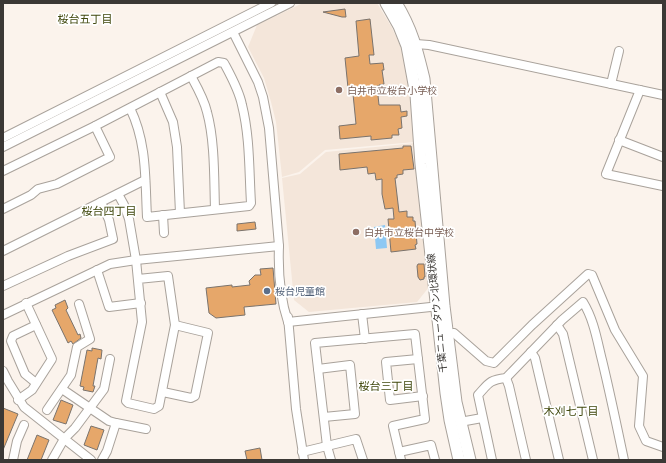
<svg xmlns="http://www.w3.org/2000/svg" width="666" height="463" font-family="'Asap Condensed','Noto Sans JP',sans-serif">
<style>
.built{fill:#f4e6da}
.water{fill:#8dc8f3}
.building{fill:#e6a76a;stroke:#7a736d}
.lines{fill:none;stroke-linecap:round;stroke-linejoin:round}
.minor-casing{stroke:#a9a29b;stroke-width:10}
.major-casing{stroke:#a9a29b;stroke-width:13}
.minor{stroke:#fff;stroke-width:8}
.major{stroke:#fff;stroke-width:11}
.education-dot{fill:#8d6e63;stroke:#fff;stroke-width:1.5}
.service-dot{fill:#5c6f8a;stroke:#fff;stroke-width:1.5}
.labels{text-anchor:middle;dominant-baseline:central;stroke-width:3.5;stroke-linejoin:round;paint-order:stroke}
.education-label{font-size:10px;fill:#785e54;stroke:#fff;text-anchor:start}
.service-label{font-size:10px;fill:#4e5e75;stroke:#fff;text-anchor:start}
.street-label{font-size:10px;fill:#3b3835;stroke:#fff}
.neighbourhood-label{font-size:11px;fill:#41490e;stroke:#fff}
</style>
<rect width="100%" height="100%" fill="#fbf3ec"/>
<!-- built -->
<g class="built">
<path d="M303,3H377L391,26L400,45L406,67L411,88L415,142L325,150L299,172L282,177L276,122L271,102L264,78L248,47L257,25Z"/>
<path d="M415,143L429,287L417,302L309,312L294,300L282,178L300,174L326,152Z"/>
</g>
<!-- water -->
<path class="water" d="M385,225L387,248L376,249L374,227Z"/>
<!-- building -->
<g class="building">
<path d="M345,9L346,17H342L323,12Z"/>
<path d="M370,19L374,55H369L370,64L383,63L384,70H382L384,84L379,85V86H377L379,105H400L401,112L407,111V116L401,117L402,128L398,129L399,135H392V138L371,140V136L340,139L339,126L356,124L353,94L350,95L349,88H348L345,58L359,56L356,21Z"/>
<path d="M403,146H411L414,169L403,170V174L397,175V178H395L399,212L407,211V217H413V221H415L417,244L415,245L416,249L391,252L388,219H394L393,208L385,209L382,194V179L376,180L375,173L368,174L367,167L340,170L339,154L403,148Z"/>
<path d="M255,222L256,229L237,231V224Z"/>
<path d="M418,264H424L425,277H424V279L420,280L418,277L417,266Z"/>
<path d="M273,268L276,304L244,307L245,315L216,318L209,313L206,288L232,285V287L250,285L249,281L255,275H261L260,269Z"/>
<path d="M65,300L68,308L66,310L78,335L80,334L81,338L73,344L71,341L68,343L52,310L56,308L55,305Z"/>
<path d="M92,348L102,350L101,359L98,358L93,386H95L93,392L83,390L84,387L80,386L87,350L92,351Z"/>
<path d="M61,400L73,405L66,424L53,420Z"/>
<path d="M3,408L18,414L3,450Z"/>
<path d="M91,426L104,430L97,450L84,445Z"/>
<path d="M37,435L49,440L41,460H27Z"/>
<path d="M260,448L262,460H247L245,451Z"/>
</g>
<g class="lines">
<defs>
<g id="minor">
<path d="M233,32L258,82L263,97L269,128L279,246C278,271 280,298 288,322"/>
<path d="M410,45L416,44L429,45L663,95"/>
<path d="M191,76C197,87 204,99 207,112C215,141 214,179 215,209"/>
<path d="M611,84L619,51"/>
<path d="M640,90L606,174L663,186"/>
<path d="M160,92L173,122L177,147L180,213"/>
<path d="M3,138L271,3"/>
<path d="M619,140L663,157"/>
<path d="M3,147L290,3"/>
<path d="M3,171L95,126L218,62L224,63C231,76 239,90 242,105C250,137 249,171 251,203L249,206L147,217C145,178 147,143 130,108"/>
<path d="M118,194L124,205L129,219L136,260L142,322L126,401L128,403L154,409L159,406L175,325L168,276L138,279"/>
<path d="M3,209L31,195L38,189L57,184L110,157L95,126"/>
<path d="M163,215L164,233"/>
<path d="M3,251L145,180"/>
<path d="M97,270L109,307L141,303"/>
<path d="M3,286L68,256L113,239L109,220L101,202"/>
<path d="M362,314L365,339"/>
<path d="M3,315L110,264L136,260L279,246"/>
<path d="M288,317L296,409L304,460"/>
<path d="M288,322L440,306"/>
<path d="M36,325L13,336L11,341L25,374L36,383"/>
<path d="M557,325L563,334L593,460"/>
<path d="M448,334L454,333L486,361L494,363L532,325L588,274L592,275L615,330L643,376L639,426L646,441L663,447"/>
<path d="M531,352L535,358L559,460"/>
<path d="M418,359L386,362L390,400L423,396"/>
<path d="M318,369L350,365L355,414L324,417"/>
<path d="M3,371L8,381L24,407L91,460"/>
<path d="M506,378L509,386L526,460"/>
<path d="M62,389L109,421L116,423L107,451L102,460"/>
<path d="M163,392L191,398L195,396L208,333L175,325"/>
<path d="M18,400L32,390L52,359L26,303"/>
<path d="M47,410L71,375L77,347L90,339L79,304"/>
<path d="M460,422L482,418"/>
<path d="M116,423L146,429"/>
<path d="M302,452L356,439L363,460"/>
<path d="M399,452L431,445L435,460"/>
<path d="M13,460L17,441L24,425"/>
<path d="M52,460L64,439L75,428L104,389L110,359"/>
<path d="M331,460L327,446L315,343L415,334L425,419L393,426L401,460"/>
<path d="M492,460L478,395C489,383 489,380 506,378L562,320L583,302C594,320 597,340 602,360C610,393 617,427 624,460"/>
</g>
<g id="major">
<path d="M386,3L399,26L407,46L416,95L421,164L446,393L450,420L459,460"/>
<path d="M396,3C412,29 417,50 424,79L444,306L456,402L470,460"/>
</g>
</defs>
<!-- minor casing -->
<use href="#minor" class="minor-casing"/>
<!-- major casing -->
<use href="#major" class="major-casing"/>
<!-- minor -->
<use href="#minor" class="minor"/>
<!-- major -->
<use href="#major" class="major"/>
</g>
<!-- markers -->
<g class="education-dot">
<circle cx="339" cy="90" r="4"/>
<circle cx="356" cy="232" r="4"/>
</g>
<circle class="service-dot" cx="267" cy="291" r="4"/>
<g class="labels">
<!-- education labels -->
<g class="education-label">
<text x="347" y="90">白井市立桜台小学校</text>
<text x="364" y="232">白井市立桜台中学校</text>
</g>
<!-- service labels -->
<g class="service-label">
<text x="275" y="291">桜台児童館</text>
</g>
<!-- street labels -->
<g class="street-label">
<text transform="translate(437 313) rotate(-96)">千葉ニュータウン北環状線</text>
</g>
<!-- neighbourhood labels -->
<g class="neighbourhood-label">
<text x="85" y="19">桜台五丁目</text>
<text x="109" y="211">桜台四丁目</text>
<text x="386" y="386">桜台三丁目</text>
<text x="571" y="411">木刈七丁目</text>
</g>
</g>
<!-- border -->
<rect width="666" height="463" fill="none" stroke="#3b3835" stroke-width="8"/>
</svg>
